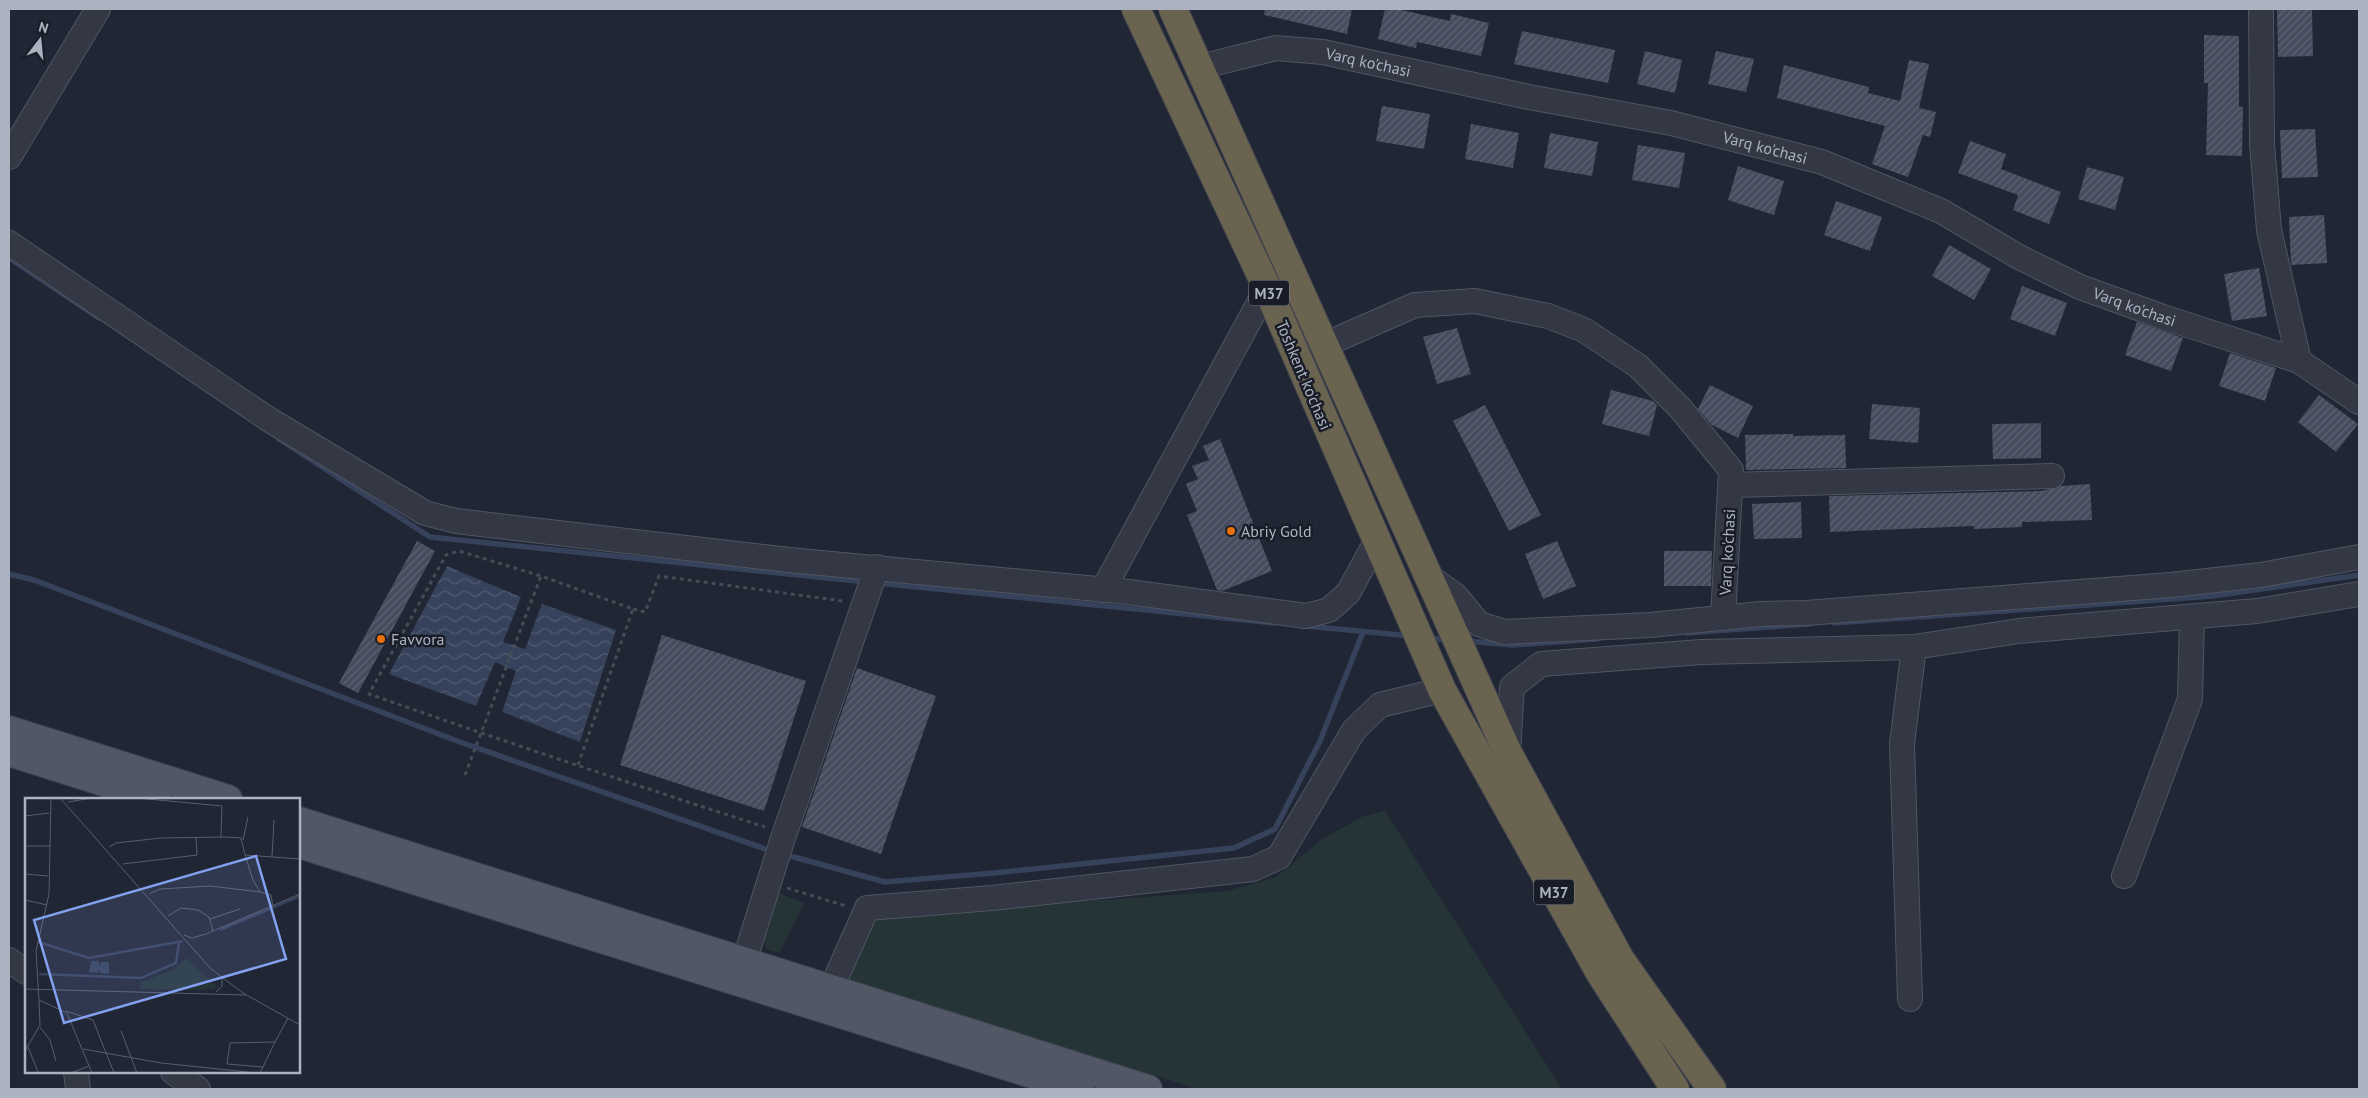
<svg xmlns="http://www.w3.org/2000/svg" width="2368" height="1098" font-family="'PT Sans',sans-serif">
<style>
.grass{fill:#253437}
.water{fill:url(#water-waves)}
.lines{fill:none;stroke-linecap:round;stroke-linejoin:round}
.stream{stroke:#36425b;stroke-width:5.5}
.building{fill:url(#building-hatch)}
.minor-casing{stroke:#505562;stroke-width:26}
.major-casing{stroke:#3c414d;stroke-width:30}
.highway-casing{stroke:#3e424e;stroke-width:30}
.path{stroke:#414f54;stroke-width:3;stroke-dasharray:4 4;stroke-linecap:butt}
.minor{stroke:#333844;stroke-width:24}
.major{stroke:#515764;stroke-width:28}
.highway{stroke:#6a6350;stroke-width:28}
.food-dot{fill:#e8710a;stroke:#191d28;stroke-width:2}
.labels{text-anchor:middle;dominant-baseline:central;stroke-width:5;stroke-linejoin:round;paint-order:stroke}
.shield{fill:#191d28;stroke:#818593;stroke-width:1}
.shield-label{font-size:15px;font-weight:bold;fill:#adb2c1}
.street-label{font-size:16px;fill:#adb2c1;stroke:#191d28}
.poi-label{font-size:16px;fill:#adb2c1;stroke:#191d28;text-anchor:start}
.inset-river{fill:none;stroke:#36425b;stroke-width:2.5}
.inset-road{fill:none;stroke:#585e6c;stroke-width:1}
.view{fill:#83a1f0;fill-opacity:0.15;stroke:#83a1f0;stroke-width:2.5}
.inset-edge{fill:none;stroke:#adb2c1;stroke-width:2.5}
</style>
<defs>
<pattern id="water-waves" width="16" height="10" patternUnits="userSpaceOnUse" patternTransform="scale(1.25)"><rect width="16" height="10" fill="#36425b"/><path d="M0 5q4-4 8 0t8 0" fill="none" stroke="#505b71"/></pattern>
<pattern id="building-hatch" width="6" height="6" patternUnits="userSpaceOnUse" patternTransform="scale(1.25)"><rect width="6" height="6" fill="#464c5d"/><path d="M-1 1l2-2M0 6l6-6M5 7l2-2" fill="none" stroke="#5e6372"/></pattern>
</defs>
<rect width="100%" height="100%" fill="#202633"/>
<!-- grass -->
<g class="grass">
<path d="M1385,811L1562,1089H1198L848,980L864,932L879,916L1227,891L1276,877L1321,840L1361,817Z"/>
<path d="M776,892L804,903L779,953L767,949C759,933 771,909 776,892Z"/>
</g>
<!-- water -->
<path class="water" d="M447,566L521,597L503,642L525,649L542,604L616,630L580,742L502,712L516,671L495,662L476,706L389,674Z"/>
<g class="lines">
<!-- stream -->
<g class="stream">
<path d="M9,258L99,318"/>
<path d="M279,439L430,537L866,582"/>
<path d="M9,574L34,580L460,742L774,852"/>
<path d="M878,583L1274,623"/>
<path d="M1834,623L2213,596L2359,575"/>
<path d="M1306,626L1411,636"/>
<path d="M1687,633L1810,624"/>
<path d="M1427,638L1448,640"/>
<path d="M1467,641L1512,645L1598,639"/>
<path d="M783,854L885,882L994,873L1234,848L1275,829L1320,741L1363,632"/>
</g>
</g>
<!-- building -->
<g class="building">
<path d="M1265,9H1352L1347,34L1264,15Z"/>
<path d="M1385,9H1397L1450,21L1451,14L1489,23L1481,56L1417,42L1416,48L1378,39Z"/>
<path d="M2277,9H2312L2313,56L2278,57Z"/>
<path d="M1522,31L1615,50L1608,83L1514,64Z"/>
<path d="M2204,35L2239,36V107H2243L2242,156L2206,155L2208,83H2204Z"/>
<path d="M1645,51L1682,60L1675,93L1637,84Z"/>
<path d="M1716,51L1754,59L1746,92L1708,84Z"/>
<path d="M1909,60L1929,64L1919,108L1936,112L1930,137L1923,135L1908,177L1872,164L1885,126L1777,98L1784,65L1869,87L1868,93L1900,101Z"/>
<path d="M1382,106L1430,114L1424,149L1376,141Z"/>
<path d="M1471,124L1519,133L1513,168L1465,159Z"/>
<path d="M2315,129L2318,177L2282,178L2280,130Z"/>
<path d="M1550,133L1598,142L1592,176L1544,168Z"/>
<path d="M1970,141L2006,154L2001,169L2061,192L2049,224L2013,210L2018,195L1958,173Z"/>
<path d="M1638,145L1685,153L1679,188L1632,180Z"/>
<path d="M1738,166L1784,181L1774,215L1728,200Z"/>
<path d="M2087,167L2124,177L2115,210L2078,199Z"/>
<path d="M1836,201L1882,217L1870,251L1824,235Z"/>
<path d="M2324,215L2327,263L2291,265L2289,217Z"/>
<path d="M1949,245L1991,269L1974,300L1932,276Z"/>
<path d="M2259,268L2267,316L2232,321L2224,274Z"/>
<path d="M2022,286L2067,303L2055,336L2010,319Z"/>
<path d="M2137,322L2183,338L2171,371L2125,355Z"/>
<path d="M1457,328L1471,374L1437,384L1423,337Z"/>
<path d="M2230,353L2276,368L2265,401L2219,386Z"/>
<path d="M1710,385L1753,406L1738,438L1712,425L1698,409Z"/>
<path d="M1611,390L1653,401L1657,405L1649,436L1602,424Z"/>
<path d="M2319,395L2358,424L2336,452L2298,422Z"/>
<path d="M1872,404L1920,408L1918,443L1869,439Z"/>
<path d="M1485,405L1541,515L1509,531L1453,421Z"/>
<path d="M2041,423V458L1993,459L1992,424Z"/>
<path d="M1793,434V436L1845,435L1846,468L1746,470L1745,435Z"/>
<path d="M1220,439L1272,571L1222,591L1217,590L1187,515L1197,511L1186,484L1198,479L1192,466L1209,460L1203,446Z"/>
<path d="M2090,484L2092,520L2022,522V527L1974,529V526L1830,532L1829,496L2042,491L2061,486Z"/>
<path d="M1801,502L1802,538L1754,539L1752,504Z"/>
<path d="M417,541L435,551L358,693L339,683Z"/>
<path d="M1557,541L1576,586L1543,599L1525,554Z"/>
<path d="M1664,551H1712L1711,586H1664Z"/>
<path d="M662,635L806,681L764,811L620,765Z"/>
<path d="M857,668L936,696L881,854L802,827Z"/>
</g>
<g class="lines">
<defs>
<g id="minor">
<path d="M2261,9L2262,144L2269,230L2299,361L2359,402"/>
<path id="s1" d="M1200,67L1276,48L1323,52L1529,97L1671,123L1822,162L1941,211L2019,257L2080,287L2163,317L2299,361"/>
<path d="M9,157L98,9"/>
<path d="M9,243L268,419L425,513L456,521L789,560L1129,592L1306,616L1329,610L1348,593L1376,542"/>
<path d="M1324,345L1415,305L1475,301L1548,316L1584,330L1638,366L1680,408L1731,470L1723,618"/>
<path d="M1731,485L2052,476"/>
<path d="M1427,575L1456,596L1479,624L1504,632L1650,625L1760,614L1806,613L2171,585L2261,575L2359,557"/>
<path d="M1103,590L1267,288"/>
<path d="M1508,753L1512,687L1541,664L1701,652L1914,647L2019,631L2257,611L2359,594"/>
<path d="M2124,876L2190,699L2192,617"/>
<path d="M9,960L26,972"/>
<path d="M744,962L783,838L877,567"/>
<path d="M831,989L867,908L992,898L1253,869L1279,857L1354,730L1380,705L1442,690"/>
<path d="M1910,999L1902,744L1914,647"/>
<path d="M76,1072L78,1089"/>
<path d="M173,1072L198,1089"/>
</g>
<g id="major">
<path d="M9,730L228,799"/>
<path d="M9,752L157,799"/>
<path d="M299,821L1148,1089"/>
<path d="M299,844L1080,1089"/>
</g>
<g id="highway">
<path d="M1136,9L1267,288L1442,690L1600,973L1675,1089"/>
<path d="M1173,9L1508,753L1620,959L1712,1089"/>
</g>
</defs>
<!-- minor casing -->
<use href="#minor" class="minor-casing"/>
<!-- major casing -->
<use href="#major" class="major-casing"/>
<!-- highway casing -->
<use href="#highway" class="highway-casing"/>
<!-- path -->
<g class="path">
<path d="M633,609L645,612L659,576L843,601"/>
<path d="M578,765L633,609L541,576L459,551L446,555L369,694C500,740 632,784 765,827"/>
<path d="M465,775L541,576"/>
<path d="M787,888L846,906"/>
</g>
<!-- minor -->
<use href="#minor" class="minor"/>
<!-- major -->
<use href="#major" class="major"/>
<!-- highway -->
<use href="#highway" class="highway"/>
</g>
<!-- markers -->
<g class="food-dot">
<circle cx="1231" cy="531" r="5"/>
<circle cx="381" cy="639" r="5"/>
</g>
<g class="labels">
<!-- shield labels -->
<g class="shield">
<rect x="1249" y="280.5" width="40" height="25" rx="4"/>
<rect x="1534" y="879.5" width="40" height="25" rx="4"/>
</g>
<g class="shield-label">
<text x="1269" y="293">M37</text>
<text x="1554" y="892">M37</text>
</g>
<!-- street labels -->
<g class="street-label">
<text stroke="none"><textPath href="#s1" startOffset="172">Varq ko'chasi</textPath></text>
<text stroke="none"><textPath href="#s1" startOffset="578">Varq ko'chasi</textPath></text>
<text stroke="none"><textPath href="#s1" startOffset="982">Varq ko'chasi</textPath></text>
<text transform="translate(1304 375) rotate(67)">Toshkent ko'chasi</text>
<text transform="translate(1727 552) rotate(-87)">Varq ko'chasi</text>
</g>
<!-- poi labels -->
<g class="poi-label">
<text x="1241" y="531">Abriy Gold</text>
<text x="391" y="639">Favvora</text>
</g>
</g>
<!-- overview -->
<g transform="translate(25 798)">
<rect width="275" height="275" fill="#202633"/>
<path d="M161,160L194,190L186,192L185,190L181,192L115,191L116,184L148,172Z" fill="#253437"/>
<path d="M66,163H74V168L76,164H84V176L75,175L74,170L73,175L64,174Z" fill="#36425b"/>
<path class="inset-river" d="M195,132L275,98M13,144L64,160L158,143M14,176L116,180L151,165L154,145"/>
<path class="inset-road" d="M26,0L24,96L11,153L14,202L42,215L67,275M35,0L185,170L218,195L275,227M112,0L197,8L196,39M43,4L67,0M0,18L24,15M218,42L223,19M0,48H25M84,49L91,45L136,40L202,39L216,40L220,57L275,61M220,57L228,82L235,94L246,97L248,109M247,59L249,22M98,66L172,57L171,40M0,76L23,78M124,96L135,91L185,88L235,94M0,102L22,107M143,118L156,110L173,112L184,119L188,133M185,121L215,111M159,137L167,140L181,136L275,96M0,191L221,197M191,194L197,188V180M41,213L68,222L89,275M15,229L25,242L31,263M96,233L112,275M250,244L263,220M3,249L13,274M58,251L136,265L232,275M0,253L15,227L14,202M46,275L64,268M235,275L238,269L250,244L205,245L202,266L238,269"/>
<path class="view" d="M231,58L261,161L39,225L9,122Z"/>
<rect width="275" height="275" class="inset-edge"/>
</g>
<!-- border -->
<rect width="2368" height="1098" fill="none" stroke="#adb2c1" stroke-width="20"/>
<!-- north arrow -->
<g transform="translate(40 40) rotate(16)" stroke="#191d28" stroke-width="4" paint-order="stroke">
<path d="M0-4L9 19L0 12L-9 19Z" fill="#adb2c1"/>
<text y="-8" font-size="14" font-weight="bold" text-anchor="middle" fill="#adb2c1">N</text>
</g>
</svg>
